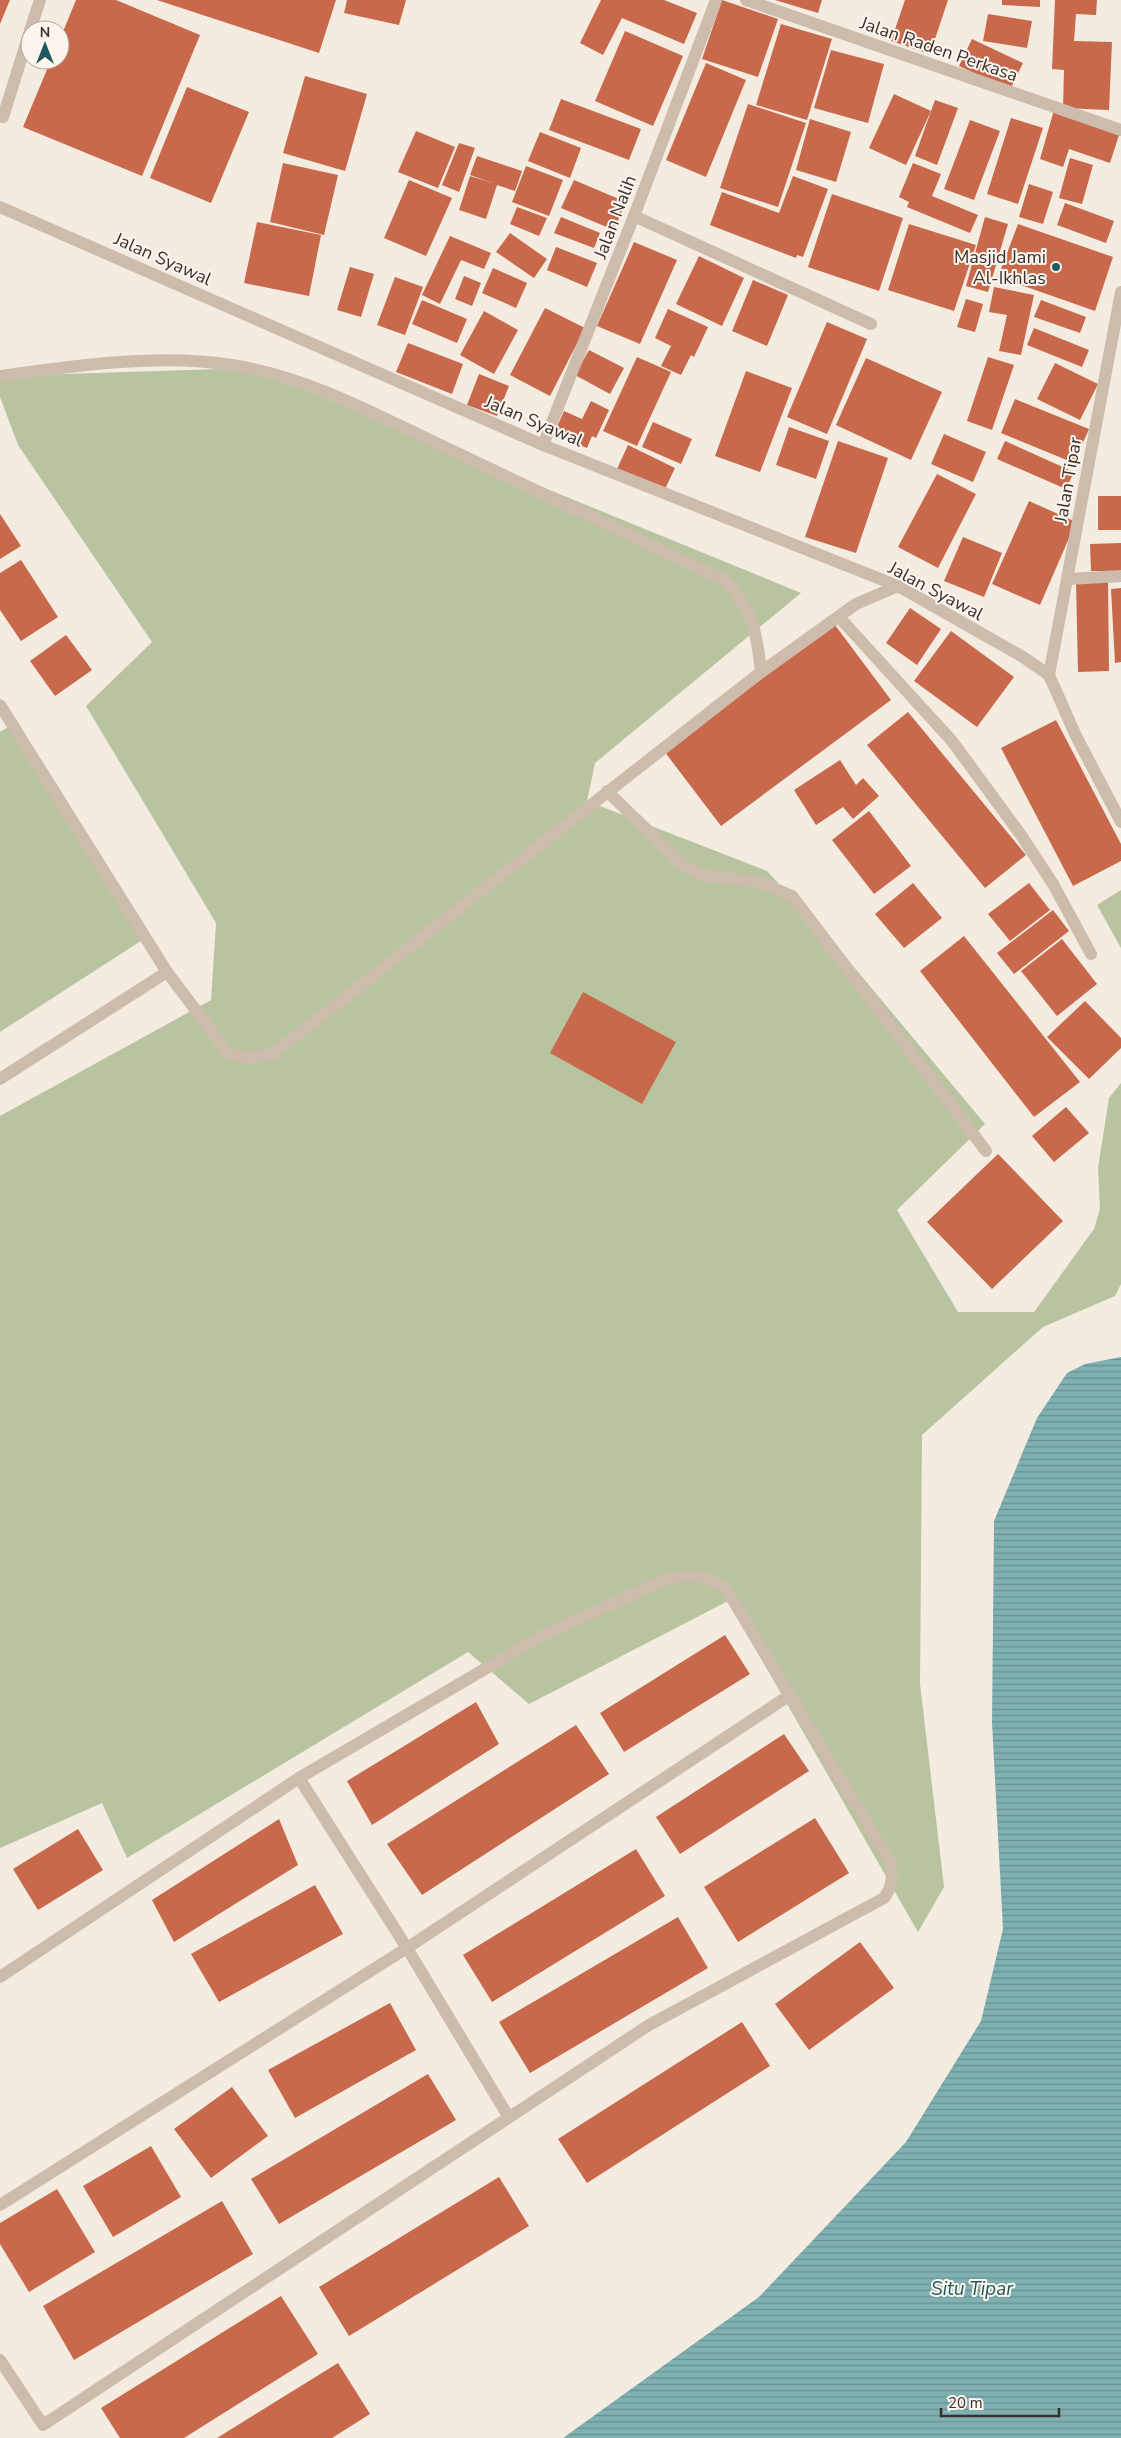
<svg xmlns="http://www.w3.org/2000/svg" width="1121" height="2438" font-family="'Nunito Sans',sans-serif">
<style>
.green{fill:#b8c4a0}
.water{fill:url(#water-rules)}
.building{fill:#c8694b}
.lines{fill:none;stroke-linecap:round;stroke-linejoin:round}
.minor{stroke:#cdbbac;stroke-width:12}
.poi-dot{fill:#1f5a5e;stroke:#fbf5ee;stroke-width:2}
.labels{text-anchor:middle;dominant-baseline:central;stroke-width:4;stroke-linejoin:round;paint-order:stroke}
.street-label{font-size:18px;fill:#3b302b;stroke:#fbf5ee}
.poi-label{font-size:18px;fill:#3b302b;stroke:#fbf5ee;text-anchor:end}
.water-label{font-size:19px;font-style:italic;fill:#1f5a5e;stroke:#fbf5ee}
</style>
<defs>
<pattern id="water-rules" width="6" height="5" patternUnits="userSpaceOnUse" patternTransform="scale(1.25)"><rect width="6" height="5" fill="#7fb0b2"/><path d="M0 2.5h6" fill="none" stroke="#699091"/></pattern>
</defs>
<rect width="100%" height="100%" fill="#f4ebe1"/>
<!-- green -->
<g class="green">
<path d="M252,368L801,593L595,763L587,801L767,871L843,954L985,1124L897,1210L958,1312H1034L1094,1229L1100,1209L1098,1168L1109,1098L1121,1083V1284L1115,1296L1043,1327L922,1435L920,1684L944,1887L918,1932L728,1601L529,1704L468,1652L127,1858L102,1803L0,1848V1116L211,1000L216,923L86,706L152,642L18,445L0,397V376Z"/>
<path d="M10,726L147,937L0,1032V732Z"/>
<path d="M1121,890V948L1097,905Z"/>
</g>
<!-- water -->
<path class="water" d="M1121,1357V2438H563L759,2297L906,2142L981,2021L1003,1929L992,1723L994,1521L1037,1418L1067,1373L1085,1364Z"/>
<!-- building -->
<g class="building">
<path d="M0,0H10L0,24Z"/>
<path d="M76,0H116L200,35L142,176L23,127L51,60H60V39Z"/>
<path d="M157,0H336L319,53Z"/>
<path d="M347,0H406L399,25L344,13Z"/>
<path d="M601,0H664L697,13L684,44L622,18L603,55L580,43Z"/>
<path d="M722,0L778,19L758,77L702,59Z"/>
<path d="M775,0H822L818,13Z"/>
<path d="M905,0H948L930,54L891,41Z"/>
<path d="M1002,0H1040V7L1002,5Z"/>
<path d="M1055,0H1097L1096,15L1076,14L1074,41L1112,42L1109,110L1063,108L1064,70L1052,69Z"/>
<path d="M988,14L1032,21L1027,48L983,41Z"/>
<path d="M781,24L832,39L807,120L756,105Z"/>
<path d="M625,31L683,56L653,126L595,101Z"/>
<path d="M972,39L1023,63L1010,90L959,66Z"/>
<path d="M831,50L884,64L868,123L814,108Z"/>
<path d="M706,63L746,80L706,177L666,160Z"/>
<path d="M305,76L367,94L345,171L283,153Z"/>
<path d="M187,87L249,112L211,203L150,178Z"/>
<path d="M894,94L931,111L906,165L869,148Z"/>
<path d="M561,99L641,129L629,160L549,130Z"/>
<path d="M935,100L958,108L937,165L915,156Z"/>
<path d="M748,104L806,123L778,207L720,188Z"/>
<path d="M1054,110L1119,135L1110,163L1069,149L1063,167L1040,159Z"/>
<path d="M1011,118L1043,128L1018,204L987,194Z"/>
<path d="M810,119L851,132L836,182L796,170Z"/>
<path d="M970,120L1000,131L974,200L944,189Z"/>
<path d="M416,131L455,147L438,188L398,172Z"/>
<path d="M540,132L581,148L570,178L528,161Z"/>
<path d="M459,143L475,148L459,192L442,185Z"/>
<path d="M477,156L522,171L515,191L497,185L486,219L459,210L470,176L493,183L470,175Z"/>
<path d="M1070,158L1093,165L1082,204L1059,198Z"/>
<path d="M283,163L338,175L324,235L270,222Z"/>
<path d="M913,163L941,174L932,196L978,215L970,233L907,207L909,202L899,197Z"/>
<path d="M526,166L563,180L549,216L512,202Z"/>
<path d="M793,176L828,189L803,257L797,255L796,258L710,225L722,192L779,213Z"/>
<path d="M409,180L452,198L426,256L384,238Z"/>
<path d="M574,180L626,202L614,230L561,208Z"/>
<path d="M1029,184L1053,192L1043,224L1019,217Z"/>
<path d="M832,194L903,218L879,291L808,267Z"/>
<path d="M1065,203L1114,221L1106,243L1057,225Z"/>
<path d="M517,207L547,218L539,236L510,224Z"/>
<path d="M561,217L600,233L594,248L554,233Z"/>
<path d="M985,217L1008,224L988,292L966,286Z"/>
<path d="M257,222L321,235L309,296L244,283Z"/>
<path d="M909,224L976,245L954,311L888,290Z"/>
<path d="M1018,224L1113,257L1095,311L998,277Z"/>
<path d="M510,233L547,259L534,278L496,252Z"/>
<path d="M450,236L491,253L484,269L461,260L440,304L422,295Z"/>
<path d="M634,242L677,260L640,344L597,326Z"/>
<path d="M556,247L597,263L587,287L547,270Z"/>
<path d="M699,256L744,278L722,326L676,304Z"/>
<path d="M350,267L374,274L361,317L337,310Z"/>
<path d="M493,268L527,283L516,308L482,293Z"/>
<path d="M464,276L481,283L472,306L455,299Z"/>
<path d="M395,277L423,287L405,335L377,325Z"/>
<path d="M753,280L788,295L767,346L732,331Z"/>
<path d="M994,287L1034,295L1021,355L999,351L1007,315L989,312Z"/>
<path d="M966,299L983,304L975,332L957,327Z"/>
<path d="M422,300L467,319L457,343L412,324Z"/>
<path d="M1041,300L1086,317L1080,333L1034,317Z"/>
<path d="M545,308L585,328L550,396L510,375Z"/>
<path d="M668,309L708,327L694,357L691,355L681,375L661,366L671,346L655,338Z"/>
<path d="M484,311L518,330L494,374L460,355Z"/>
<path d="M827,322L867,339L827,434L787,417Z"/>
<path d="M1034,328L1089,350L1082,367L1027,345Z"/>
<path d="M408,343L463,364L452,394L396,372Z"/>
<path d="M589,350L624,368L610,394L575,375Z"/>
<path d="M637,357L671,372L637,446L603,431Z"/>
<path d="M988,357L1014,365L992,430L967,421Z"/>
<path d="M866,358L942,392L911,460L836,425Z"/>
<path d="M1055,363L1098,384L1080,420L1037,399Z"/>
<path d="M746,371L792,388L760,472L715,456Z"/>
<path d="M479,374L509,386L497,416L467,405Z"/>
<path d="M1015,399L1089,429L1074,463L1001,433Z"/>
<path d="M591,401L609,410L596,438L592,436L587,448L554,434L564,411L582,419Z"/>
<path d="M653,422L692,439L681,464L642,447Z"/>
<path d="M789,427L829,441L816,479L776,465Z"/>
<path d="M944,434L986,452L973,482L931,464Z"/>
<path d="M838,441L888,458L856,553L805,537Z"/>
<path d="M1005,441L1074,472L1066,489L997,459Z"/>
<path d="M628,445L675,468L664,491L617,469Z"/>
<path d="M937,474L976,494L938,568L898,547Z"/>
<rect x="1098" y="496" width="23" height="34"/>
<path d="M1029,501L1076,522L1040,605L992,584Z"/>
<path d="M0,514L21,546L0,559Z"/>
<path d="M963,537L1002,553L984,597L944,581Z"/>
<path d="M1121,543V571H1091L1090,544Z"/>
<path d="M21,560L58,617L21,641L0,610V573Z"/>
<path d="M1076,580H1108L1109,671L1078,672Z"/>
<path d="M1121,588V662L1115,663L1111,589Z"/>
<path d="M910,608L941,629L917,665L886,643Z"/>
<path d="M835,625L891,700L721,826L664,751Z"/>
<path d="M951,631L1014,677L977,727L914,681Z"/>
<path d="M66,635L92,670L55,696L30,661Z"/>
<path d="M908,712L1026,855L985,888L867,745Z"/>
<path d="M1056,720L1121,844V861L1073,886L1001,748Z"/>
<path d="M840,760L856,785L863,778L879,796L853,819L843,807L816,825L794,790Z"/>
<path d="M869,811L911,866L874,894L832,840Z"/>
<path d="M913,883L942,918L904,948L875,914Z"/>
<path d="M1029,883L1050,910L1010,941L988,914Z"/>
<path d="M1053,910L1069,931L1014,974L997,953Z"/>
<path d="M964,936L1080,1082L1034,1117L920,971Z"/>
<path d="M1062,939L1097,984L1057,1016L1021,971Z"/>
<path d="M583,992L676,1042L642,1104L550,1053Z"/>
<path d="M1085,1001L1121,1038V1048L1089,1079L1047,1037Z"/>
<path d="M1066,1107L1089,1133L1054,1162L1032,1136Z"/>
<path d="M998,1154L1063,1221L992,1289L927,1222Z"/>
<path d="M725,1635L750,1674L624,1752L600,1713Z"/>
<path d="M476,1702L499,1744L372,1825L347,1781Z"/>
<path d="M576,1725L609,1774L422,1895L387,1844Z"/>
<path d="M784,1734L809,1771L680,1854L656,1817Z"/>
<path d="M815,1818L849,1873L738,1942L704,1887Z"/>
<path d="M279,1819L298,1865L174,1942L152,1900Z"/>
<path d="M78,1829L103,1870L38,1910L13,1869Z"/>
<path d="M636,1849L665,1896L492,2002L463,1955Z"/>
<path d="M315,1885L343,1934L219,2002L191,1954Z"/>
<path d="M678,1917L708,1968L530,2073L499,2022Z"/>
<path d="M860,1942L894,1988L809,2050L775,2004Z"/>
<path d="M390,2003L416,2050L295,2118L268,2070Z"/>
<path d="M742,2022L770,2066L587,2183L558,2139Z"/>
<path d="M428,2074L456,2120L279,2224L251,2179Z"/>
<path d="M232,2087L268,2136L211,2178L174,2129Z"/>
<path d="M151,2146L181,2197L113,2237L83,2186Z"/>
<path d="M499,2177L529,2226L349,2336L319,2287Z"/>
<path d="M57,2189L95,2252L29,2292L0,2244V2223Z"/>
<path d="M222,2201L253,2254L74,2360L43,2306Z"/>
<path d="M281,2296L318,2354L184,2438H120L101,2408Z"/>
<path d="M338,2363L370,2414L332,2438H217Z"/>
</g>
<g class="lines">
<!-- minor -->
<g class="minor">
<path d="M746,0L1121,130"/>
<path d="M30,30L40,0"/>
<path d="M3,117L30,31"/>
<path d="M0,207L543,445L898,586L1023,657L1049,675"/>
<path d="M634,216L871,324"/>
<path d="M0,376C72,366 159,353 232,365C310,377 380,417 451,450C542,494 633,537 724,580C753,607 757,635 761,672"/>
<path d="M543,445L634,216L716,0"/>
<path d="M1068,579L1121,576"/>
<path d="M839,617L952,741L1021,835L1053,884L1091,954"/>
<path d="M1049,675L1121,292"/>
<path d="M1049,675L1076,736L1121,822"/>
<path d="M0,705L167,972L0,1079"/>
<path d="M607,791L683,865L700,875L759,882L792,896L986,1151"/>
<path d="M167,972L229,1054L251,1058L273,1054L761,672L856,604L898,586"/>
<path d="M299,1778L407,1948L508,2116"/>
<path d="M0,1977L299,1778L541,1636L668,1578C690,1573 711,1575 728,1592L891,1863C893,1878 892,1887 884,1898L649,2025L43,2425L0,2360"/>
<path d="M0,2205L407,1948L790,1695"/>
</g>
</g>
<!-- markers -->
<circle class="poi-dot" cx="1056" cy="267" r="5"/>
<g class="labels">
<!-- street labels -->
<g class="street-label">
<text transform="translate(939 49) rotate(19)">Jalan Raden Perkasa</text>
<text transform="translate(615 217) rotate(-69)">Jalan Nalih</text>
<text transform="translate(163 259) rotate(24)">Jalan Syawal</text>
<text transform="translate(534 421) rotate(23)">Jalan Syawal</text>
<text transform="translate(1068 480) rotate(-80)">Jalan Tipar</text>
<text transform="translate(936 591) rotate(28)">Jalan Syawal</text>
</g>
<!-- poi labels -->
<g class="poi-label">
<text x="1046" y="257">Masjid Jami<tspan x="1046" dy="21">Al-Ikhlas</tspan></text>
</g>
<!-- water labels -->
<g class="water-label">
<text x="972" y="2289">Situ Tipar</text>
</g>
</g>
<!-- north arrow -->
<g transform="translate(45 45)"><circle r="24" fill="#fbf5ee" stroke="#aea6a0"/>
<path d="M0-4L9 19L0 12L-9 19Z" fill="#1f5a5e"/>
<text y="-8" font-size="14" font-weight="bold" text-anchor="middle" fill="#3b302b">N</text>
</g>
<!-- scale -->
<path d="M941 2408v8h118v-8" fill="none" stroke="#3b302b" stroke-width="2.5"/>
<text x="948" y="2408" font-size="15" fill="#3b302b" stroke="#fbf5ee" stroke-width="4" paint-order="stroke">20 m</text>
</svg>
